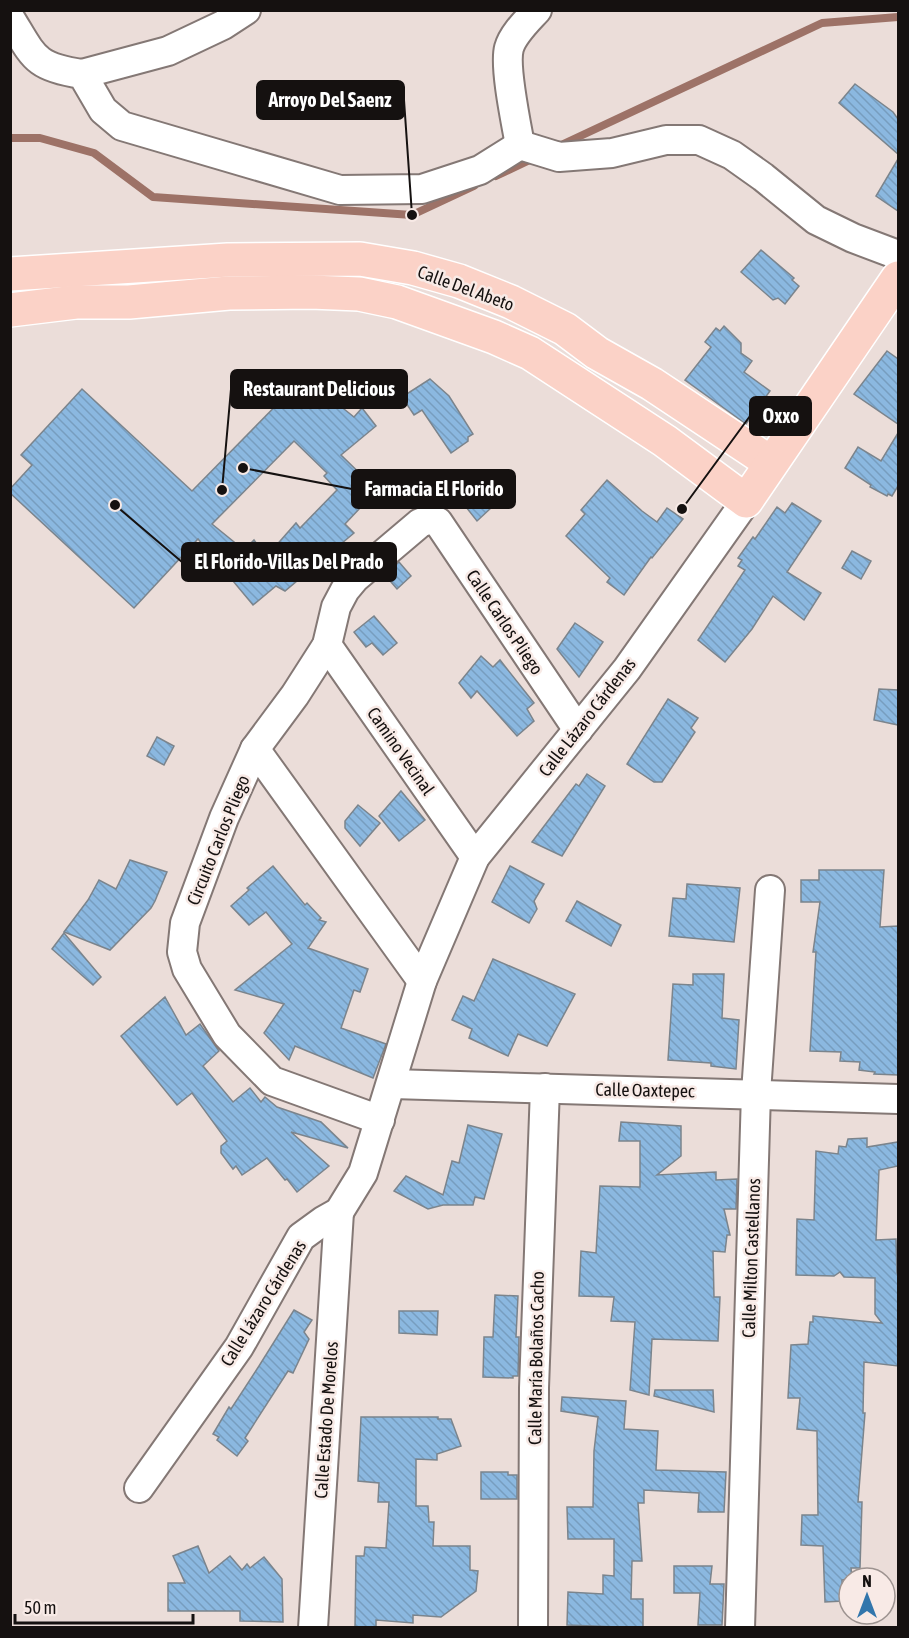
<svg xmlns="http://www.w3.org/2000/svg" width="909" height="1638" font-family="'Asap Condensed',sans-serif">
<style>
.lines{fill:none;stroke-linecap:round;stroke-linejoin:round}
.stream{stroke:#9d7267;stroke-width:8}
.building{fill:url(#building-back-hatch);stroke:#7b848c;stroke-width:1.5;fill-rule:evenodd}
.street-casing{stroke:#847875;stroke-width:32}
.primary-casing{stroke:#fff;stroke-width:36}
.street{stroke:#fff;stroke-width:28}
.primary{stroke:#fbd2c7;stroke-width:33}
.labels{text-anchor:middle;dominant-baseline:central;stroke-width:5;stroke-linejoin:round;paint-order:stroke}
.street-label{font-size:18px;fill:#151110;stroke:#f8eae6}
.leader{fill:none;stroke:#151110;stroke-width:2}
.callout-dot{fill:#151110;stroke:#f8eae6;stroke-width:2}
.callout{fill:#151110;stroke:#151110;stroke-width:2}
.callout-label{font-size:20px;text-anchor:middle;font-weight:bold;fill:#fff}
</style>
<defs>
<pattern id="building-back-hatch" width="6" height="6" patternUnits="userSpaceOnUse" patternTransform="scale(1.5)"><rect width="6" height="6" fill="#8bb8e0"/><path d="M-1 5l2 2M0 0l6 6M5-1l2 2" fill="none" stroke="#779dbf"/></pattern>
</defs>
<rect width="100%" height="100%" fill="#ebddd9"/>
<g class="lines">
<!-- stream -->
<g class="stream">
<path d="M10,138H40L94,153L153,197L412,215L474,186"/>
<path d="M559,146L822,23L898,17"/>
<path d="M496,176L534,158"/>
</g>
</g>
<!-- building -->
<g class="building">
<path d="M855,84L893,112L898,119V154L839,103Z"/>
<path d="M898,159V211L876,196Z"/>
<path d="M761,250L794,278L792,280L799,286L785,304L778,298L773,300L741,272Z"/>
<path d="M724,326L741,343V353L752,361L744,372L770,391L746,424L685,380L711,347L705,342L716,328L720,331Z"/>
<path d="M887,351L898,359V424L854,394Z"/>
<path d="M304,377L354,417L362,408L376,426L341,455L377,490L345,524L354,533L285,591L276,586L253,605L198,539L134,608L10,493V489L32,465L21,455L82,389L192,491ZM294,441L327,473L324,476L337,490L300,528L296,523L266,557L254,540L244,550L212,524Z"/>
<path d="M430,379L449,396L473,434L468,437V441L451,453L422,410L414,415L402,397Z"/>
<path d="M898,433V486L892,496L888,494L887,496L870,487L871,485L845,468L858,447L881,461Z"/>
<path d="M607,480L642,511L657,522L667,508L683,519L652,558L651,557L624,595L607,582L610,578L566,536L585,514L581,510Z"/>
<path d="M479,494L491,508L477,521L466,507Z"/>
<path d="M792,503L821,521L787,572L821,593L804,620L773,596L752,629L725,662L698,640L745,570L738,566L742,560L738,558L753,537L755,539L777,507L785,513Z"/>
<path d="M852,551L871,561L861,579L842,568Z"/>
<path d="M399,562L411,576L397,589L385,575Z"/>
<path d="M374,616L397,643L383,655L372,643L366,647L354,632Z"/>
<path d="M575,623L603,642L579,677L557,649Z"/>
<path d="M481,656L493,667L500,660L534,703L527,709L534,721L517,736L477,691L471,698L459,683Z"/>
<path d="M879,689L898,690V725L874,720Z"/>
<path d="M668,699L698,718L691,728L695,732L662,782H654L627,764Z"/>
<path d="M157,737L174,746L164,765L147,756Z"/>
<path d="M587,774L605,786L562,856L532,842L576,784L579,786Z"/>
<path d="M401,791L425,820L399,841L379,816Z"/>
<path d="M358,805L380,823L360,846L345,828V821Z"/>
<path d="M130,860L167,872L155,901L151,908L110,950L64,932L88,900L99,880L116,889Z"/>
<path d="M273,866L305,905L307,903L321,918L319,920L326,922L308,948L368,969L360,992L354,990L341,1028L386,1044L373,1078L295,1046L289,1060L264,1033L284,1004L235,990L292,944L266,912L249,925L231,906L249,890L247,888Z"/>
<path d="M510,866L544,884L534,901L537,909L529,923L492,902Z"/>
<path d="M819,870H884L880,927L898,926V1075L874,1074L875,1072L859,1070L860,1062L840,1061L841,1052L810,1051L816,952H813L820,902H801V880H819Z"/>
<path d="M687,884L740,888L734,942L669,936L673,898L686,899Z"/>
<path d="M577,901L621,925L611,946L566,921Z"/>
<path d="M64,933L101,977L93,985L52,949Z"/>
<path d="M493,959L575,994L547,1046L518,1034L508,1056L469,1038L472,1029L452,1020L463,996L474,1001Z"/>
<path d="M693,974H724L722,1018L739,1020L736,1069L711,1066V1063L668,1060L673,984L693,985Z"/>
<path d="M165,997L186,1035L200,1024L219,1051L203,1066L233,1102L250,1088L261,1102L265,1097L277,1107L321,1122L348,1148L291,1132L329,1166L297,1192L287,1179L285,1180L267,1158L242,1175L236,1166L233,1169L221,1153V1146L227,1141L192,1093L177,1105L121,1036Z"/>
<path d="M621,1122L681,1126V1156L657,1175L716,1172V1180L737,1179L736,1209H724L730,1235H727L725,1252L713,1251L714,1297H720L718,1341L652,1339L649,1395L630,1390L635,1322L611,1321L614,1297L579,1296L581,1251L596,1253L600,1186L640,1187V1141H619Z"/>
<path d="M468,1125L502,1134L484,1199L475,1197L473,1205H443L428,1209L394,1191L406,1176L443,1195L452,1161L459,1163Z"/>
<path d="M867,1138V1147L898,1142V1166L879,1170L876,1240L896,1239L897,1273H898V1366L864,1362L863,1413H865L858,1502H862L860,1568H851L852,1578L842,1580L843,1601L825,1602L823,1546L801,1545L802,1515H818L817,1431L797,1429L800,1398H788L791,1345L808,1344L810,1322H813V1316L882,1323L875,1314V1278L844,1277L840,1272L834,1276L796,1275L797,1219L814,1220L816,1151L838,1154L839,1146L846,1147L848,1139Z"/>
<path d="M495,1295L518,1296L516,1337H519L518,1376H513V1378L483,1377L484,1337H493Z"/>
<path d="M294,1310L312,1320L304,1332L309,1339L293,1373L288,1371L245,1438L248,1441L237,1456L217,1440L219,1437L213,1434L229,1407L231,1409L259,1366Z"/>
<path d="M399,1311H438L437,1335L399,1333Z"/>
<path d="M655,1390H713L714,1412L654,1396Z"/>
<path d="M562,1397L626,1401L624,1429L658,1431L656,1470L726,1472L724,1512H698L699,1493L644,1490V1503H638L642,1561H632L631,1599H643V1628L567,1625L568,1592L603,1594V1575L614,1576V1539H568L567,1507H593L594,1451L598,1417L561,1411Z"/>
<path d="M361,1417H438V1419H451L461,1446L437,1454V1460L416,1459V1506H428L429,1522H434L433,1546H470V1570L478,1571L476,1591L441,1617L413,1615V1623L376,1620V1628H355L356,1556H364L365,1547L386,1548L389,1502H378L379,1483L358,1481Z"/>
<path d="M481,1472H508V1475H517V1499H481Z"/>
<path d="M198,1546L209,1573L230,1556L242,1570L247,1564L250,1568L264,1557L282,1579L283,1622L240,1621V1611H168V1583H185L173,1556Z"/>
<path d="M674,1566H712L710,1584H724L722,1625H698L700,1593H674Z"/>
</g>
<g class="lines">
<defs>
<g id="street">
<path d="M10,18C34,57 34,67 82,74L103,110L122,126L340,190L422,189L480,170L520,145"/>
<path d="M82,74L168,51L223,25L246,10"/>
<path d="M520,145L559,157L612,153L666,140H699L732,155L763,177L816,220L853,238L898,255"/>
<path d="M520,145C516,123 504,66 509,48C513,34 527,21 537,10"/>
<path d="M327,645L475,857"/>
<path d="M255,749L422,981"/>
<path d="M392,1084L898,1099"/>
<path d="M380,1120L272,1081L227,1035L187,969L182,952L185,923L224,818L255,749L295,695L327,645L336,607L345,590L355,578L420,523L428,520L438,522L578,730"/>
<path d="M139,1488L239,1347L301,1237L323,1221L339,1212L363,1173L422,981L475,857L627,669L746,501"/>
<path d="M313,1628L339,1212"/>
<path d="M533,1628L534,1388L545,1088"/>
<path d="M740,1628L756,1093L770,890"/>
</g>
<g id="primary">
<path d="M10,274L228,260L360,259L413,268L459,281L511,302L565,329L597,353L652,384L771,463"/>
<path d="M10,310L76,302H129L229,293L311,292L359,294L397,302L494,337L530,353L665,441L746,501L898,278"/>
</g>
</defs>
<!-- street casing -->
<use href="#street" class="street-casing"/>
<!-- primary casing -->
<use href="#primary" class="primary-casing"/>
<!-- street -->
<use href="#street" class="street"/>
<!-- primary -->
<use href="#primary" class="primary"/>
</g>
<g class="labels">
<!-- street labels -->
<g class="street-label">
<text transform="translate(466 288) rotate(20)">Calle Del Abeto</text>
<text transform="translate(505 622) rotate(56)">Calle Carlos Pliego</text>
<text transform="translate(587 717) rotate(-52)">Calle Lázaro Cárdenas</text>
<text transform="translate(401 751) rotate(55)">Camino Vecinal</text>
<text transform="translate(218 840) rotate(-68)">Circuito Carlos Pliego</text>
<text transform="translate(645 1090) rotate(1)">Calle Oaxtepec</text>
<text transform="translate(751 1258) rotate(-88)">Calle Milton Castellanos</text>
<text transform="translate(263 1303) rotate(-58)">Calle Lázaro Cárdenas</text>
<text transform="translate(536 1358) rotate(-89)">Calle María Bolaños Cacho</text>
<text transform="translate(326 1420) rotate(-86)">Calle Estado De Morelos</text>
</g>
</g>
<!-- callouts -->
<path class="leader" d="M412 215L404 100M222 490L231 389M682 509L750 416M243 468L352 489M115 505L182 562"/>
<g class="callout-dot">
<circle cx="412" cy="215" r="6"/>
<circle cx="222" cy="490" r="6"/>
<circle cx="682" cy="509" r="6"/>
<circle cx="243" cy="468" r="6"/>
<circle cx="115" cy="505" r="6"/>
</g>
<g class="callout">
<rect x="257" y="81" width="147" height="38" rx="6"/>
<rect x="231" y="370" width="176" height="38" rx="6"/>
<rect x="750" y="397" width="61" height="38" rx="6"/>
<rect x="352" y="470" width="163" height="38" rx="6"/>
<rect x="182" y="543" width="214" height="38" rx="6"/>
</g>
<g class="callout-label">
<text x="330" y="107">Arroyo Del Saenz</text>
<text x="319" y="396">Restaurant Delicious</text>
<text x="781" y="423">Oxxo</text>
<text x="434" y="496">Farmacia El Florido</text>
<text x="289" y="569">El Florido-Villas Del Prado</text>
</g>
<!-- border -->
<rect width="909" height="1638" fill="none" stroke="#151110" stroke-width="24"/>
<!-- north arrow -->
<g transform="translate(867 1596)"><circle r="28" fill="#f8eae6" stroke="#9d9390" stroke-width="1.5"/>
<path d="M0-4.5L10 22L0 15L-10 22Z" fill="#3276ac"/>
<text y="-9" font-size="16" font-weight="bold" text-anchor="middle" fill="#151110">N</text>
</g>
<!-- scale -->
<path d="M15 1614v9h178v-9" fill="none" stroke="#151110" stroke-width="3"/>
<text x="24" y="1614" font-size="18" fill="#151110" stroke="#f8eae6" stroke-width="4.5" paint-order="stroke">50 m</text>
</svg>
